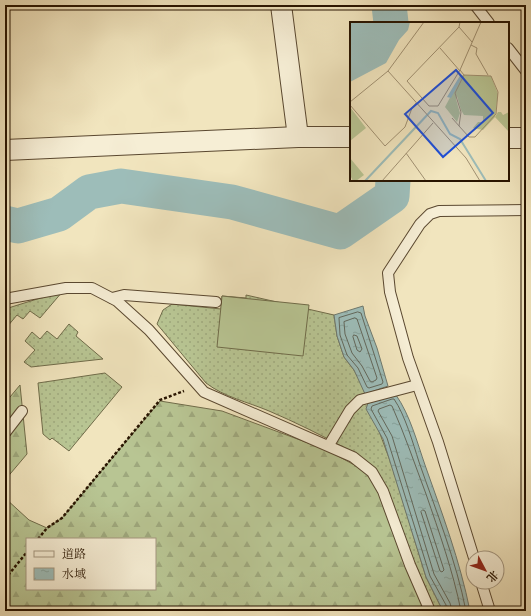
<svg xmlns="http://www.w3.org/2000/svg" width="531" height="616" font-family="'IM FELL English','Noto Serif SC',serif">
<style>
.grass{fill:url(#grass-dots);stroke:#706c4a}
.forest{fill:url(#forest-firs);stroke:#706c4a;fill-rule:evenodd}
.pitch{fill:#b8c593;stroke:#706c4a}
.water{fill:url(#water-ripples);stroke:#6e796f}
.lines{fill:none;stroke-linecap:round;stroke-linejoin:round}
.shore{stroke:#62685c;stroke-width:1}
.river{stroke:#9dbdb9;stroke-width:35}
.service-casing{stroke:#5a4830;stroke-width:12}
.minor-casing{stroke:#5a4830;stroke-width:22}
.path{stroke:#281400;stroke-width:2.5;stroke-dasharray:3 2;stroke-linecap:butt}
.service{stroke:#f6eed5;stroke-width:10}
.minor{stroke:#f6eed5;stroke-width:20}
.inset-river{fill:none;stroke:#9dbdb9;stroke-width:2}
.inset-road{fill:none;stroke:#a19172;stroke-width:1}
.view{fill:#1d4ed8;fill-opacity:0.15;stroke:#1d4ed8;stroke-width:2}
.inset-edge{fill:none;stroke:#281400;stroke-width:2}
</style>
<defs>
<pattern id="grass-dots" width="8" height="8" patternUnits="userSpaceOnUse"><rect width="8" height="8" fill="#b8c593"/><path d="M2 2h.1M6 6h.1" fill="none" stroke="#9ea87d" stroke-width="1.8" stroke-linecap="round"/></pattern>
<pattern id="forest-firs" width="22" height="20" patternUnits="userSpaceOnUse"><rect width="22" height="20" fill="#b8c593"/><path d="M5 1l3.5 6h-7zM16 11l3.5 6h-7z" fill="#9ea87d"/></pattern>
<pattern id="water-ripples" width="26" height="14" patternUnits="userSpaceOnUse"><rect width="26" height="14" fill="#9dbdb9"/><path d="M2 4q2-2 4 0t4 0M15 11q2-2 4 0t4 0" fill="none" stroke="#87a29d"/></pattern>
</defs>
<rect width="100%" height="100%" fill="#f1e5be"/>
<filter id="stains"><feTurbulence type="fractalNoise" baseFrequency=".005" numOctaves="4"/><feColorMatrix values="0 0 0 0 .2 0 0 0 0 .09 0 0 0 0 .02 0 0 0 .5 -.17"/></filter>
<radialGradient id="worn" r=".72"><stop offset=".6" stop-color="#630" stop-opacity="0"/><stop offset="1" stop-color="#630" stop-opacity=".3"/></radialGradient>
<!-- grass -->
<g class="grass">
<path d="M63,291L40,318L30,311L23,319L17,315L7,327L5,325V309Z"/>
<path d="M246,295L334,315L337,336L344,357L354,370L361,383L392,466L426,577L443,611H432L347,449C321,435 295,422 269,411C248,402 224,397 206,383L157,324L163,310L172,304L221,309L222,296L246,298Z"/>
<path d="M69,324L78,332L76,336L103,359L31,367L24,362L35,350L25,341L32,332L40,339L47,331L57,339Z"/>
<path d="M105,373L122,387L69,451L52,438L50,440L43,434L38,383Z"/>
</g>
<!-- forest -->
<g class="forest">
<path d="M20,385L27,454L5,480V403Z"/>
<path d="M160,401L222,411L327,450L369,473L380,492L426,611H5V498L29,520L47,528L62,518ZM27,539H155V589H27Z"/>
</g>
<!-- pitch -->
<path class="pitch" d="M222,296L309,305L303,356L217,347Z"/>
<!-- water -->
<g class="water">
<path d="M363,306L365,316L377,348L388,386L365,394L354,370L344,357L337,336L334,315Z"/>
<path d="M396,395C410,415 417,442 425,465C442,513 460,561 470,611H443L426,577L383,439L366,409L368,403Z"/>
</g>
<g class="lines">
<!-- shore -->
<g class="shore">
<path d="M358,312L361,313L383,382L382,384L369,388L367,387L358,368L347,355L340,335L339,318Z"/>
<path d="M355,318L357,319L377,378L376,380L372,382L370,381L362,366L352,353L345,334L344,322Z"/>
<path d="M354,335L357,336L362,349L360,352L357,350L353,337Z"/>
<path d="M423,510L425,511L444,570L442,572L440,571L421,512Z"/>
<path d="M447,611L446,605L430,576L387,438L371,409L372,406L392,399H394C405,415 413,443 419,462C436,511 456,560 466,611"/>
<path d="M452,611L450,603L434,574L392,436L378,411L379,409L390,405L392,406C405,435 415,465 426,494C439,532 453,571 461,611"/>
</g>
<!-- river -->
<g class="river">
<path d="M389,5L391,23"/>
<path d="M5,223L18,226L59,214L89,192L121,186L232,202L340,232L392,196L393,180"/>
</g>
<defs>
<g id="service">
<path d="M475,5L489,23"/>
<path d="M508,48L526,71"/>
<path d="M112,298L124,295L216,302"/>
<path d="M5,299L66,288H92L117,301L149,330L204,392L353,457L372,472L383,491L410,565L430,611"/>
<path d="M5,433L22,411"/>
<path d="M329,445L350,410L360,400L417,385"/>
<path d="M474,558L438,442L408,358L390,292L388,273L420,224L430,214L439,211L526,210"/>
<path d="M481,582L490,611"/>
</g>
<g id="minor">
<path d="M281,5L298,137"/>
<path d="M508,138H526"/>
<path d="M5,150L298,137H351"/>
</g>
</defs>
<!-- service casing -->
<use href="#service" class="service-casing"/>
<!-- minor casing -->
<use href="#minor" class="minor-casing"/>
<!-- path -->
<g class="path">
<path d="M38,539L47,528L62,518L160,400L184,391"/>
<path d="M5,579L27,552"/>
</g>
<!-- service -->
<use href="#service" class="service"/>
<!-- minor -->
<use href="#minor" class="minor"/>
</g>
<!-- overview -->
<g transform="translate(350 22)">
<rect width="159" height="159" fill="#f1e5be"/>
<path d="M112,53H113L106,77L110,91L107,100L95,85ZM148,90H151L153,93L159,90V110L145,95Z" fill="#b8c593"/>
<path d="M114,53L141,54L148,72L145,95L133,108L123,106L128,100H133V94L114,93L111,88L106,71Z" fill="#b8c593"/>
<path d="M0,85L16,106L0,119ZM0,136L14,153L6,159H3L0,153Z" fill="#b8c593"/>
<path d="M0,0H60L58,8L49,18L36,41L0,60ZM111,52L112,55L101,76L97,75Z" fill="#9dbdb9"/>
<path class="inset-river" d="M15,159L81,89L88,91L100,112L110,117L136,159"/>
<path class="inset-road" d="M110,0L109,5L122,20M109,5L57,59L79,84H88L110,48M121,23L127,26L126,32L138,53M90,26L110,49M38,49L116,136L130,159M114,53L141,54L148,70L146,92L125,115H119L109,104L111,90L105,71ZM114,53L110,48L131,0M0,80L38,49L74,0M0,83L35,124L55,105L62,86L66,81M102,96L110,105M56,131L76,159M32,159L83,101"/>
<path class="view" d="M106,48L143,91L93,135L55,92Z"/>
<rect width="159" height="159" class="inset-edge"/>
</g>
<!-- margin -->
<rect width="531" height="616" fill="none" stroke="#f1e5be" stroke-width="20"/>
<rect x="6" y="6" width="519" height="604" fill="none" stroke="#281400" stroke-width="2"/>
<rect x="10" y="10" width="511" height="596" fill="none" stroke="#281400"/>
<!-- legend -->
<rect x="26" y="538" width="130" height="52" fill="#f6eed5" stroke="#a49780"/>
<rect x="34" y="551" width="20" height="6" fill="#f6eed5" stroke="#a49780"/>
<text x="62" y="558" font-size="12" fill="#281400">道路</text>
<rect x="34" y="568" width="20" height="12" fill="url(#water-ripples)" stroke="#a49780"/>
<text x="62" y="578" font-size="12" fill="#281400">水域</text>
<!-- north arrow -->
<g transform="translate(485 570) rotate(131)"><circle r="19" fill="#f6eed5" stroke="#a49780"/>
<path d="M0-3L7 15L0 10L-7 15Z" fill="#8f2418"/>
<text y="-6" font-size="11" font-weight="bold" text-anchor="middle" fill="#281400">北</text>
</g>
<rect width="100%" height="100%" filter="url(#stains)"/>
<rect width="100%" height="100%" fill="url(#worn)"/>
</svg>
